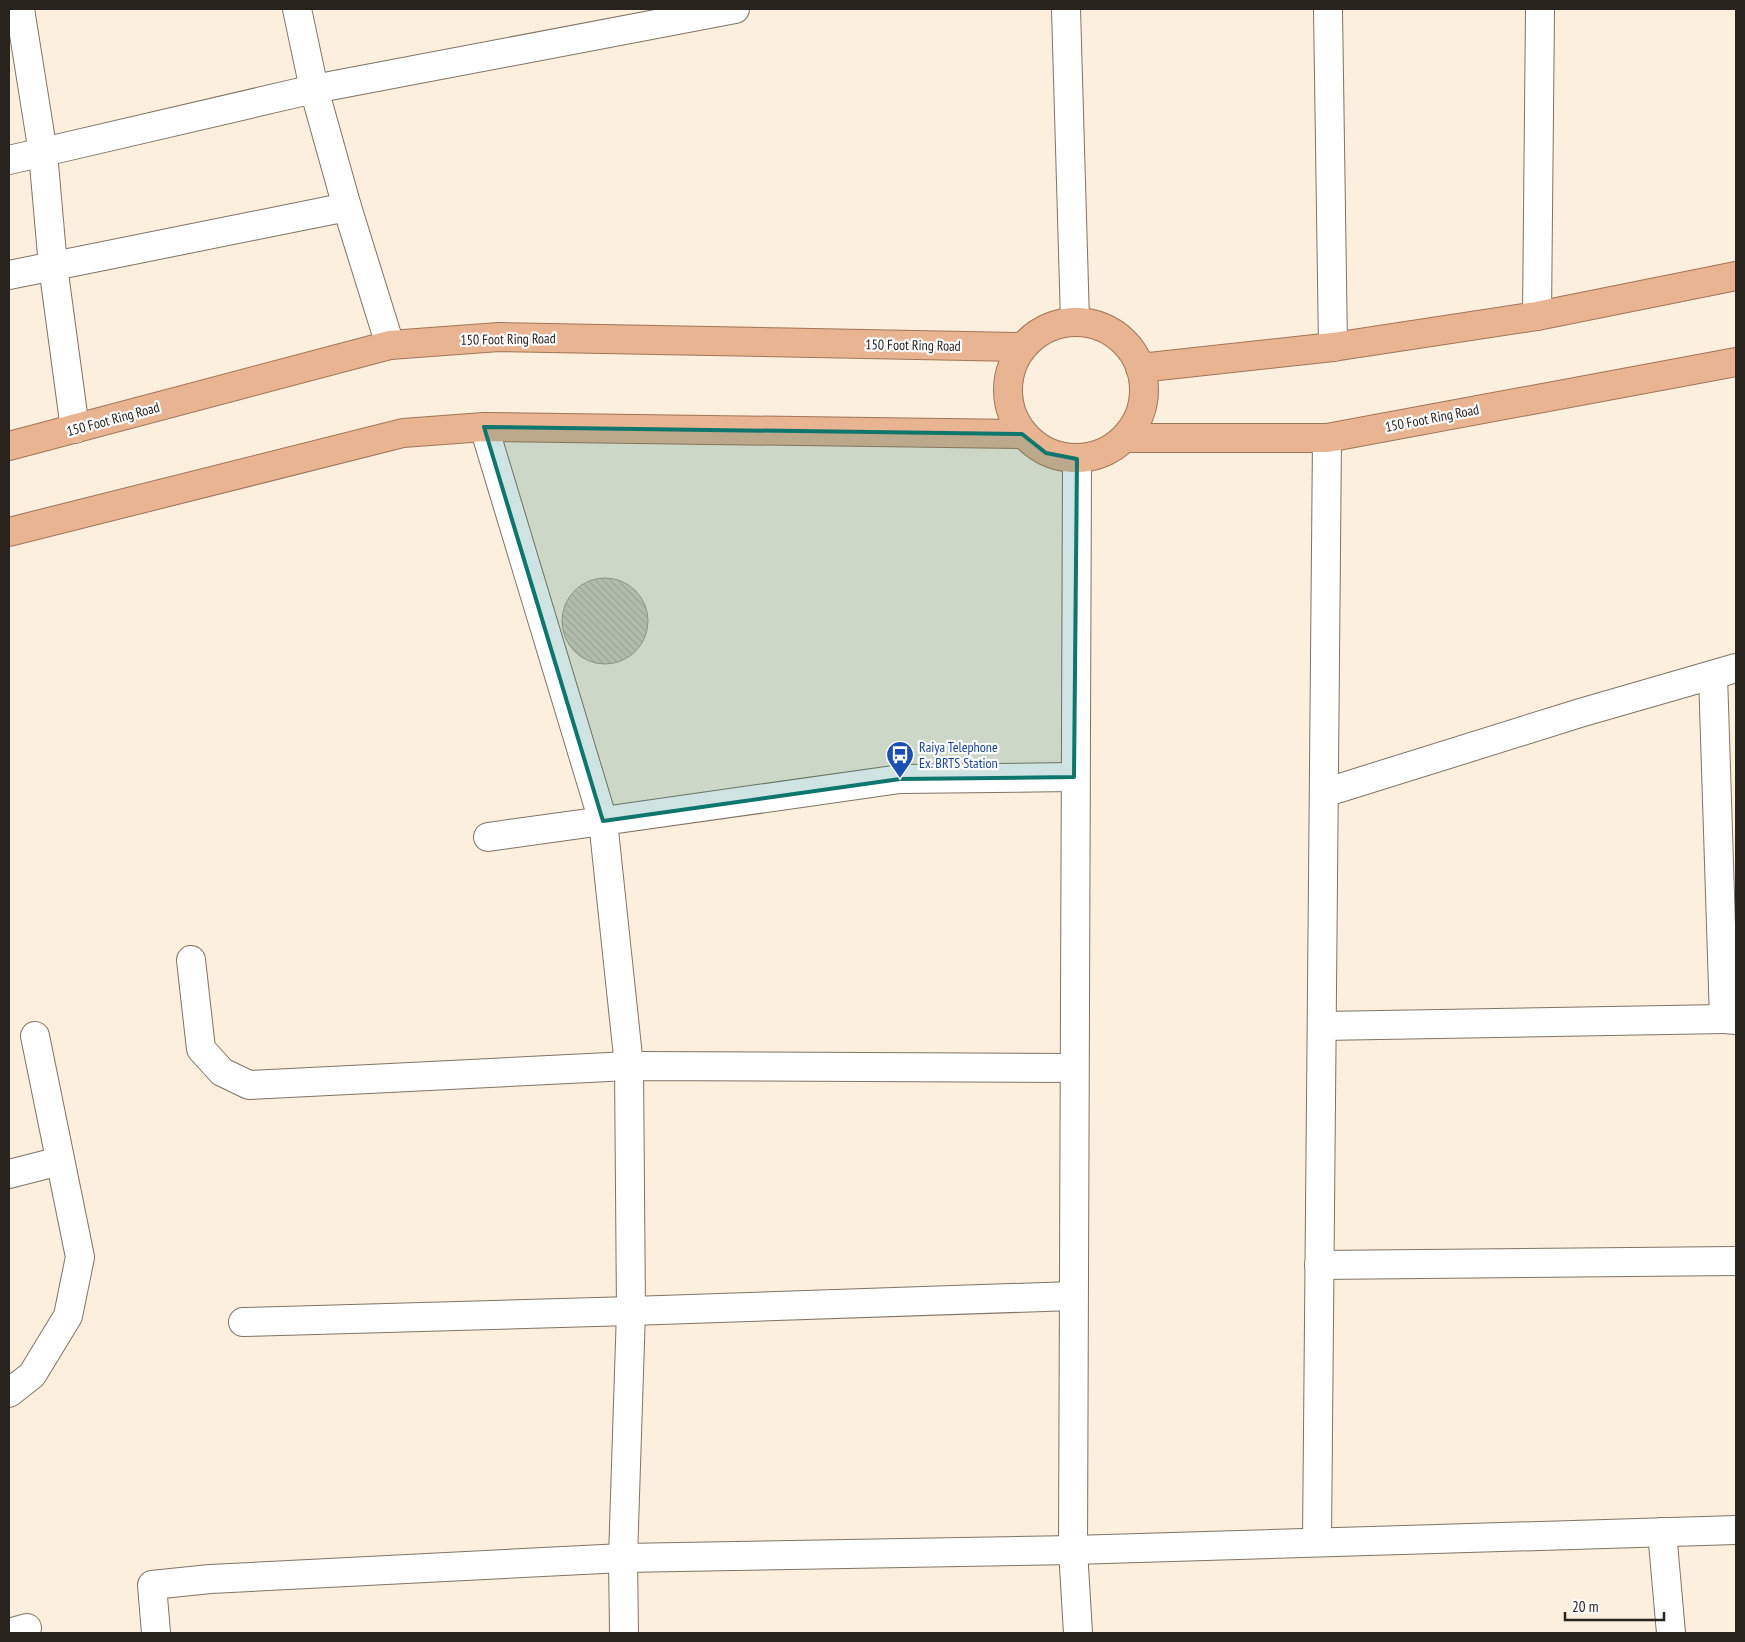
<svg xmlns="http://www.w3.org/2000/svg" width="1745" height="1642" font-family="'PT Sans Narrow',sans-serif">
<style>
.building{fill:url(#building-back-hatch);stroke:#a79c8c}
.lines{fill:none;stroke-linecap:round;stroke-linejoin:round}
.minor-casing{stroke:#7f7465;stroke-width:30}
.tertiary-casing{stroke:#7f7465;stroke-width:30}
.trunk-casing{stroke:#a17557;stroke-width:30}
.minor{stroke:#fff;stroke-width:28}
.tertiary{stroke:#fff;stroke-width:28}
.trunk{stroke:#e8b492;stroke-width:28}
.marked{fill:#0f766e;fill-opacity:0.2;stroke:#0f766e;stroke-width:4;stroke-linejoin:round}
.labels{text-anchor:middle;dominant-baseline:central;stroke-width:4.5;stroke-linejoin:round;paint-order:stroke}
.street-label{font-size:14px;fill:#28231d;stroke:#fefefe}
.transit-label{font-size:14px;fill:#164399;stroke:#fefefe;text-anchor:start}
</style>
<defs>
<pattern id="building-back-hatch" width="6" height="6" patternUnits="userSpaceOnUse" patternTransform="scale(1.25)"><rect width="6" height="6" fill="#dacebd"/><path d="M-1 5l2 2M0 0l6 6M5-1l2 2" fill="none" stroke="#bbb1a2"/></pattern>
</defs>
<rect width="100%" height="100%" fill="#fcefde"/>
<!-- building -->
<circle class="building" cx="605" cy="621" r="43"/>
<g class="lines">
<defs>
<g id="minor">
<path d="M20,9L43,153L53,266L75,429"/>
<path d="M297,9L314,89L347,207L390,345"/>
<path d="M1328,9L1333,347"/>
<path d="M9,160L314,89L735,9"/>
<path d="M9,275L347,207"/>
<path d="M1537,316L1540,9"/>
<path d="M484,427L603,821L488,837"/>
<path d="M1077,459L1073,1550L1078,1633"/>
<path d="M1713,675L1724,1019L1736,1020"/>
<path d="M1324,793L1580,713L1736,668"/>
<path d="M191,960L201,1049L222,1072L249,1085L629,1066L1074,1068"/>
<path d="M1322,1026L1724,1019"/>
<path d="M9,1174L60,1161"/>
<path d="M1319,1265L1736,1261"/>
<path d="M243,1322L631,1311L1073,1296"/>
<path d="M9,1393L32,1375L68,1316L80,1257L35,1036"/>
<path d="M1662,1532L1671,1633"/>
<path d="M1317,1542L1327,438"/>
<path d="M9,1633L27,1628"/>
<path d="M156,1633L152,1585L210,1579L623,1558L1073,1550L1736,1530"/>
<path d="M624,1633L623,1558L631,1311L629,1066L603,821L900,779L1074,777"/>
</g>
<path id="tertiary" d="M1066,9L1075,321"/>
<g id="trunk">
<circle cx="1076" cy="390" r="68"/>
<path d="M1140,368L1333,347L1537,316L1736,276"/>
<path d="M1125,438H1327L1736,362"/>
<path d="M9,446L390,345L499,337L1021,347"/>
<path d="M9,532L403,433L484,427L1022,434"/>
</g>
</defs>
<!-- minor casing -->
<use href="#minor" class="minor-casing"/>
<!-- tertiary casing -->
<use href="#tertiary" class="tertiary-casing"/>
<!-- trunk casing -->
<use href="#trunk" class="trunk-casing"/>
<!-- minor -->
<use href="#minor" class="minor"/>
<!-- tertiary -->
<use href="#tertiary" class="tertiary"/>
<!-- trunk -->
<use href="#trunk" class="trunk"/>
</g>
<!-- marked area -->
<path class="marked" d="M484,427L1022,434L1046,453L1077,459L1074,777L900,779L603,821Z"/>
<!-- icons -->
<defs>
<symbol id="bus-pin" viewBox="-11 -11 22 30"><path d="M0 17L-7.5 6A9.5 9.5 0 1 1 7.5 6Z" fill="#1a4fb4" stroke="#fefefe"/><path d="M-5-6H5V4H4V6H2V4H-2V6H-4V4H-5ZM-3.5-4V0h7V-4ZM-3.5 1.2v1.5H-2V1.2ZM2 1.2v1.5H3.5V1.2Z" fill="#fff"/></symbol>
</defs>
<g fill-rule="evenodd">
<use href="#bus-pin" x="884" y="739" width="32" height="43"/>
</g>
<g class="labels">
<!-- street labels -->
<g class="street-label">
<text transform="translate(508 339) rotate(-1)">150 Foot Ring Road</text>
<text transform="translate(913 345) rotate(1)">150 Foot Ring Road</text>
<text transform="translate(1432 418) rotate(-11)">150 Foot Ring Road</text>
<text transform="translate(113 419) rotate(-15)">150 Foot Ring Road</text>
</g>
<!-- transit labels -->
<g class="transit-label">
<text x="919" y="747">Raiya Telephone<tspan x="919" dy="16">Ex. BRTS Station</tspan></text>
</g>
</g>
<!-- border -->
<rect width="1745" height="1642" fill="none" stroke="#28231d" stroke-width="20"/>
<!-- scale -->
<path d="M1565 1612v8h99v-8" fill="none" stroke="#28231d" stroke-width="2.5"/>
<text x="1572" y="1612" font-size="15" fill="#28231d" stroke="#fefefe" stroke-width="4" paint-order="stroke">20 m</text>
</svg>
